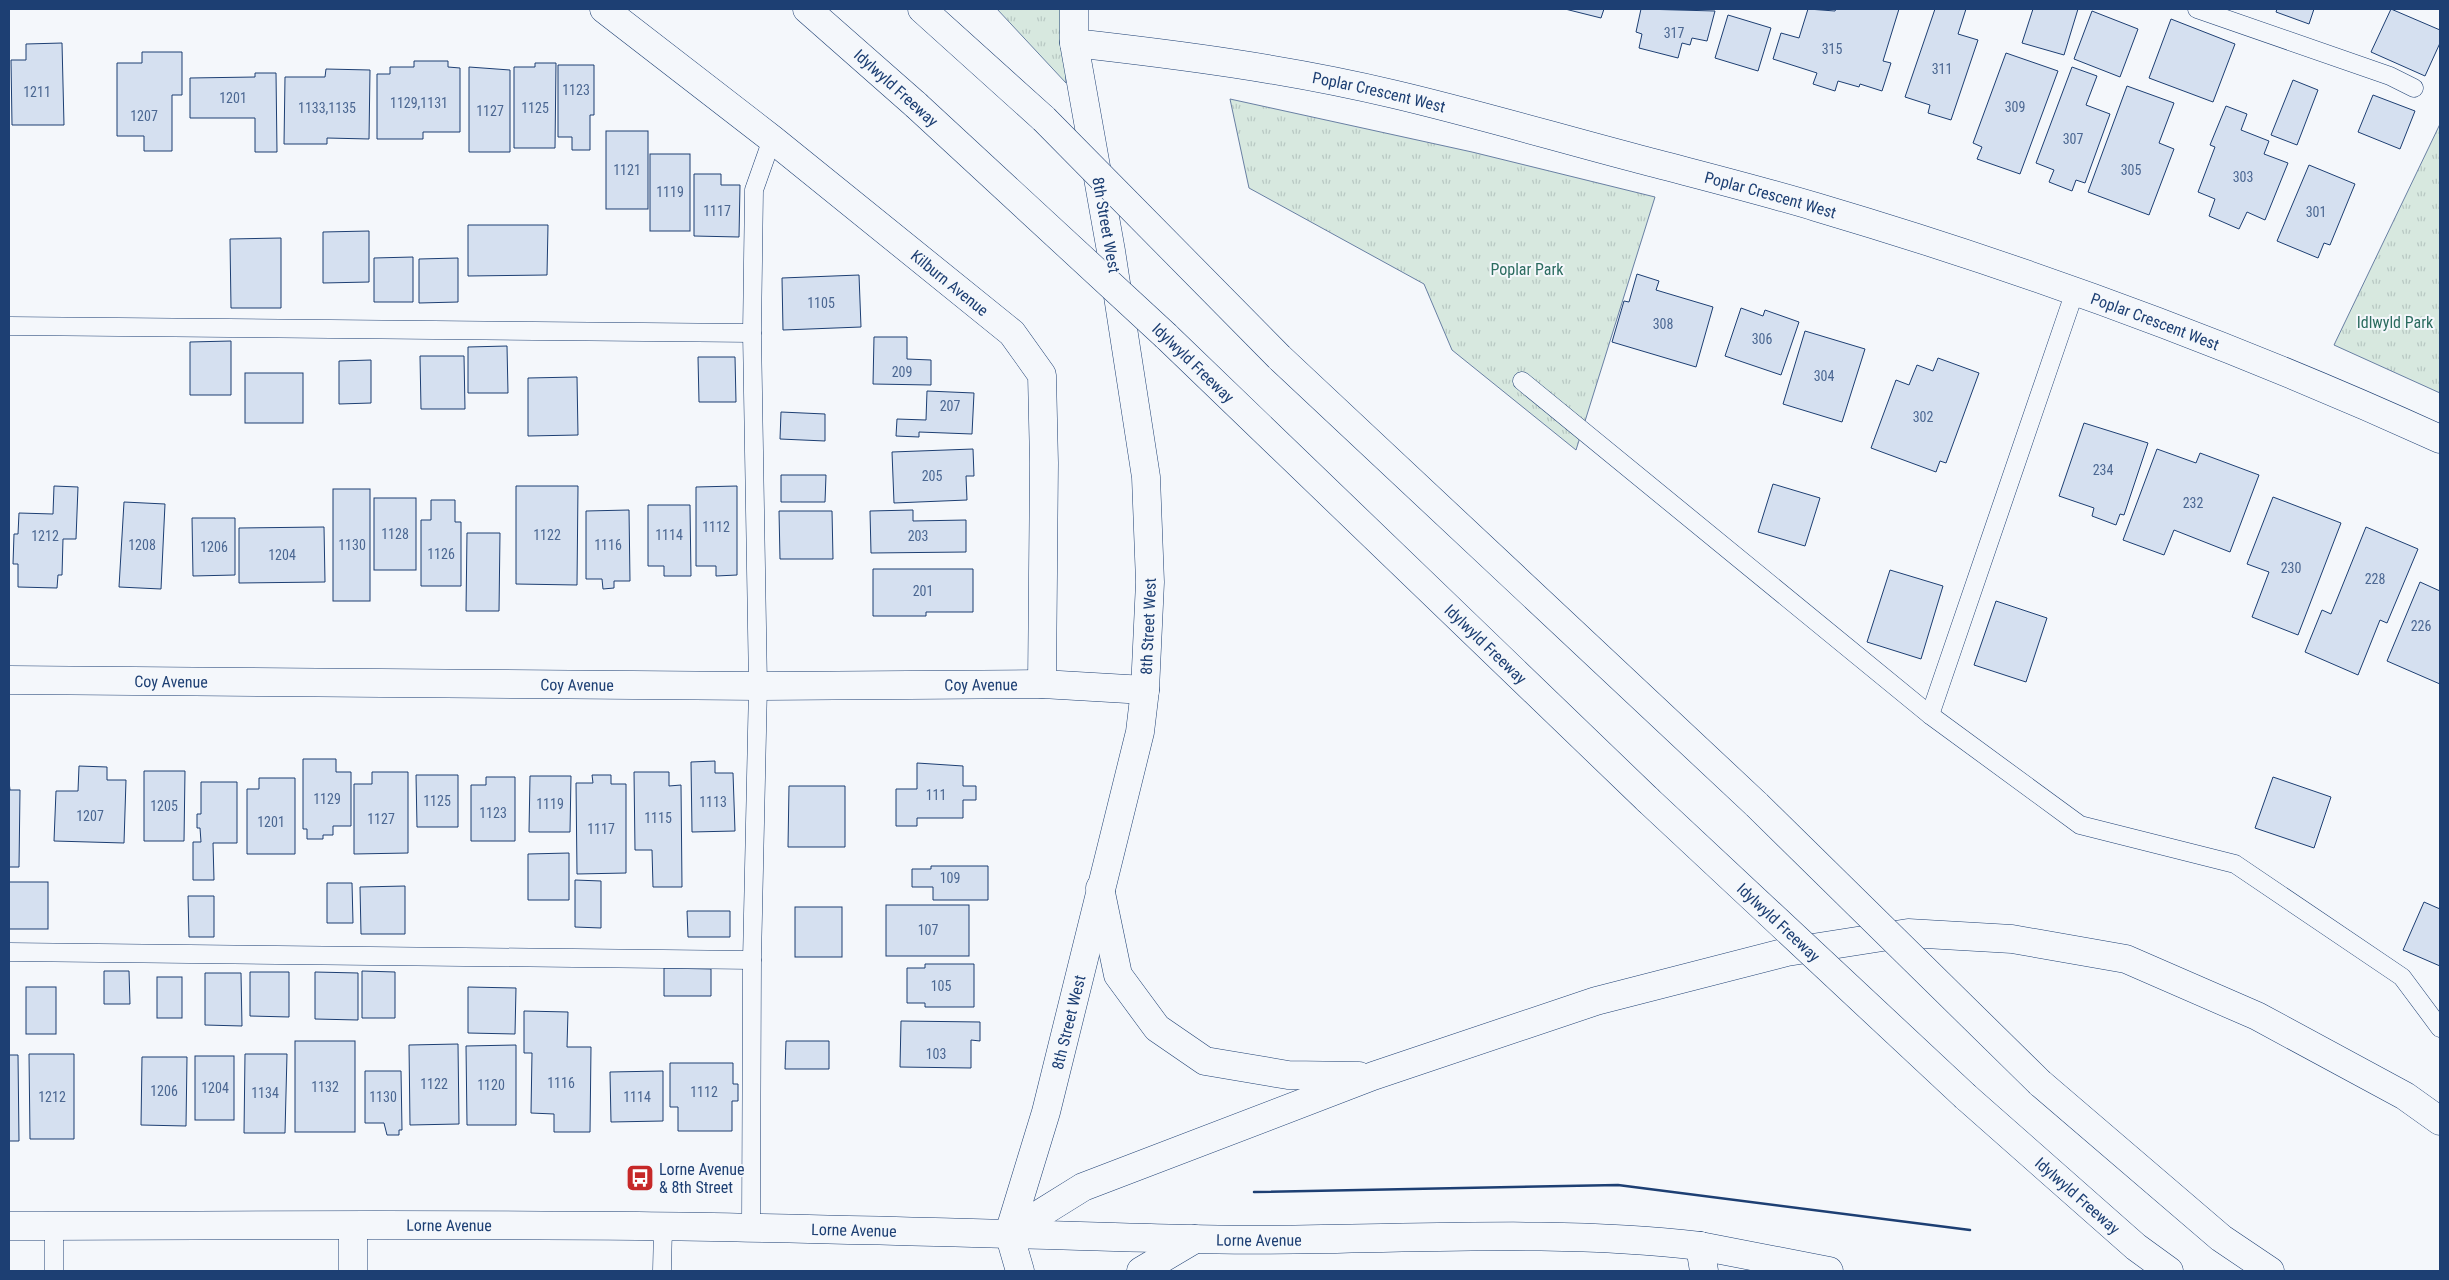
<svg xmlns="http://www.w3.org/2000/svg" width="2449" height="1280" font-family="'Roboto Condensed',sans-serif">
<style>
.park{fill:url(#park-tufts);stroke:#687fa3}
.building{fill:#d5e0f0;stroke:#1d3f73}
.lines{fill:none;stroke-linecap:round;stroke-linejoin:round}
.service-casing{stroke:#1d3f73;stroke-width:19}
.minor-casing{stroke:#1d3f73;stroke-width:29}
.tertiary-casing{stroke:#1d3f73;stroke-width:29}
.secondary-casing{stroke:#1d3f73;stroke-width:29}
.motorway-casing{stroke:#1d3f73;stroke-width:29}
.service{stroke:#f4f7fb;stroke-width:18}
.minor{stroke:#f4f7fb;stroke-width:28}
.tertiary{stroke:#f4f7fb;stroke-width:28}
.secondary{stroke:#f4f7fb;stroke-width:28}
.motorway{stroke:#f4f7fb;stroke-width:28}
.motorway-bridge-casing{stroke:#1d3f73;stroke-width:29;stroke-linecap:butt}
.motorway-bridge{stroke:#f4f7fb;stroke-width:28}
.wall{stroke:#1d3f73;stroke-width:2.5}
.labels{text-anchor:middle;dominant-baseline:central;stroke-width:4;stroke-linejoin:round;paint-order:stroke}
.number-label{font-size:14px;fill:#4b6792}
.street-label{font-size:16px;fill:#1d3f73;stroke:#f4f7fb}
.park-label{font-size:16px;fill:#2c6c60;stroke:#f4f7fb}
.poi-label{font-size:16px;fill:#1d3f73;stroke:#f4f7fb;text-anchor:start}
</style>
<defs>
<pattern id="park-tufts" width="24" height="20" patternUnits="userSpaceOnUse" patternTransform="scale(1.25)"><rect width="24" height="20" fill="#d7e8df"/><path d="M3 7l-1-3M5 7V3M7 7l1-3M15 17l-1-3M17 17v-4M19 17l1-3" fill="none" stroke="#b8c8c3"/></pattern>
</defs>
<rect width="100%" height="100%" fill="#f4f7fb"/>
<!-- park -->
<g class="park">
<path d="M997,9H1065L1066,83Z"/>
<path d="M1230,99L1472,152L1655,197L1576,450L1452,350L1424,284L1249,188Z"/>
<path d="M2440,124V393L2334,345Z"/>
</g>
<!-- building -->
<g class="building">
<path d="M1565,9H1604L1601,18Z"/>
<path d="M1641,9L1715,11L1707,41L1692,38L1690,45L1682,43L1678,58L1639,48L1642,34L1636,32Z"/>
<path d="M1808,9L1835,11L1836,9H1899L1883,61L1891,63L1882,91L1860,84L1859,87L1838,81L1835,91L1813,84L1817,73L1773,59L1781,33L1799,38Z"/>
<path d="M1935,9H1966L1958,34L1978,40L1951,120L1928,113L1930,105L1905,97Z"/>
<path d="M2033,9H2078L2064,55L2022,43Z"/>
<path d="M2277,9H2314L2309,24L2276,12Z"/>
<path d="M2391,9L2440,30V43L2425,76L2371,52Z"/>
<path d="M2092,11L2138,29L2120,77L2074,59Z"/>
<path d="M1728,15L1771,28L1758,71L1715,58Z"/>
<path d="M2171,19L2235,44L2213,102L2149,78Z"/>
<path d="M62,43L64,125H12L11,60H26V44Z"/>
<path d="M142,52H182V95H172V151H144V136H117V63H142Z"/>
<path d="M2006,53L2058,71L2020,174L1977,159L1982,147L1973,143Z"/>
<path d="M414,61H448V67L460,68V132H423V139H377V74H390V67H414Z"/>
<path d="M535,63H556L555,148H514V67H535Z"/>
<path d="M558,65H594V115H590V150H572V137H558Z"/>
<path d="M469,67L510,70V152H469Z"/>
<path d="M2072,67L2097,76L2086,105L2110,114L2085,183L2076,180L2072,191L2049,182L2054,170L2036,163Z"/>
<path d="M326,69L370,70L369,139L327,138V144H284L285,77H325Z"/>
<path d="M255,73H276L277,152H255V118H190V78L255,77Z"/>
<path d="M2293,80L2318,90L2297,145L2271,135Z"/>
<path d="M2127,86L2174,103L2159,143L2174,149L2149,215L2088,192Z"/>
<path d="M2373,95L2415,111L2400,149L2358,132Z"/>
<path d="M2226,106L2247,114L2241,130L2269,141L2264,154L2288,163L2265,220L2247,212L2239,229L2209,216L2215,199L2198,192L2215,147L2210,145Z"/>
<rect x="606" y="131" width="42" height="78"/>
<rect x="650" y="154" width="40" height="77"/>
<path d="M2309,165L2355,184L2330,245L2324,243L2318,258L2277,241Z"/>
<path d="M694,174H721V185H740L739,237L694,236Z"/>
<path d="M468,225H548L547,275L468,276Z"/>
<path d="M369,231V282L323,283V232Z"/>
<path d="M281,238V308H231L230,239Z"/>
<path d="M413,257V302H374V258Z"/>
<path d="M458,258V302L419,303V259Z"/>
<path d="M1637,274L1659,281L1656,290L1713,307L1696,367L1612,342L1624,301L1629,302Z"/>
<path d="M859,275L861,327L783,330L782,278Z"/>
<path d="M1741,308L1763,316L1765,310L1799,322L1781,375L1725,356Z"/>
<path d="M1805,331L1865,349L1842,422L1783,404Z"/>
<path d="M874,337H907V359L931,360V385L873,384Z"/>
<path d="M231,341V395H190V342Z"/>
<path d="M507,346L508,393H468V347Z"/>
<path d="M420,356H464L465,409H421Z"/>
<path d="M698,357H735L736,402H699Z"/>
<path d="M1938,358L1979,373L1946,463L1940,461L1936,472L1871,448L1896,380L1909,385L1917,365L1933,371Z"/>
<path d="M371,360V403L339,404V361Z"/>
<rect x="245" y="373" width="58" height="50"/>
<path d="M577,377L578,435L528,436V378Z"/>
<path d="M927,391L974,393L972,434L919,432V437L896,436L897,419L926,420Z"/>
<path d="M781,412L825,414V441L780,439Z"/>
<path d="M2084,423L2148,443L2124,515L2120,514L2116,525L2092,516L2094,508L2059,496Z"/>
<path d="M973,449L974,476H966L967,500L894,503L892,452Z"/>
<path d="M2157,449L2196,463L2200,453L2259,475L2230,552L2174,530L2164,555L2123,540Z"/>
<path d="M781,475H826L825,502H781Z"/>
<path d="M1773,484L1820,498L1805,546L1758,532Z"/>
<path d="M54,486L78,487L76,539H63L62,575H58L57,588L18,587V564H13L14,534H18L19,513L53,514Z"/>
<path d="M516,486H578L577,585L516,584Z"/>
<path d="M737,486V575L716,576V566H696V487Z"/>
<rect x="333" y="489" width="37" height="112"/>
<path d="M2273,497L2341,523L2298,635L2252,617L2269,572L2247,564Z"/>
<rect x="374" y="498" width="42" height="72"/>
<path d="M431,500H455V522H461V586H421V520H431Z"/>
<path d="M124,502L165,504L161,589L119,587Z"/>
<path d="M648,505H690L691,576H664V566H648Z"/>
<path d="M629,510L630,581H614V588L603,589L602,579H586V511Z"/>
<path d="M913,510V521L966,520V552L871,553L870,511Z"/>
<path d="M779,511H832L833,559H780Z"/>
<path d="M192,518H235V575L193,576Z"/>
<path d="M324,527L325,582L239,583V528Z"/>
<path d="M2366,527L2418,549L2387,623L2380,620L2358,675L2305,652L2322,610L2331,614Z"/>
<path d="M467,533H500L499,611H466Z"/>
<path d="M873,569H973V612H926V616H873Z"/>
<path d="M1890,570L1943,586L1921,659L1867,642Z"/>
<path d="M2420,582L2440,591V684L2387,661Z"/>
<path d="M1996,601L2047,618L2026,682L1974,665Z"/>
<path d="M303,759H336V772H351V826H333V835H323V839H307V829H303Z"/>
<path d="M715,761V773H733L735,831L692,832L691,762Z"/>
<path d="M917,763L963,766V786H976V800H963V818H917V826H896V789H917Z"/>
<path d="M79,766L107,767V780H126L124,843L54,841L56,791H78Z"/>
<path d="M144,771H185L184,841H144Z"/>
<path d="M372,772H408V853L354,854V784H372Z"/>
<path d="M634,772H669V786L681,785L682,887H653L652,850H635Z"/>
<path d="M416,775H458V827H417Z"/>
<path d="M592,775H611V784H626V873L577,874L576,783H593Z"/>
<path d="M530,776H571L570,832H529Z"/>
<path d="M486,777H515V841H471V785H486Z"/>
<path d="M2273,777L2331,797L2314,848L2255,828Z"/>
<path d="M259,778H295V854H247V789H259Z"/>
<path d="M9,782L10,790H20L19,867H9Z"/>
<path d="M201,782H237V843H213L214,880H193V842H201L200,828H197V814H201Z"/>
<path d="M789,786H845V847H788Z"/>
<path d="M569,853V900H528V854Z"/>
<path d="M931,866H988V900H933V887H912V869H931Z"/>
<path d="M575,880L601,881V928L575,927Z"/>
<rect x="9" y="882" width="39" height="47"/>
<path d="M327,883H352L353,923H327Z"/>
<path d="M405,886V934H361L360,887Z"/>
<path d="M188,896H214V937H189Z"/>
<path d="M2424,902L2440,909V966L2403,950Z"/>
<rect x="886" y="905" width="83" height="51"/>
<rect x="795" y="907" width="47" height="50"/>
<path d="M687,911H730V937H688Z"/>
<path d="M925,964H974V1007H925V1003H907V968H925Z"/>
<path d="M664,968L711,969V996H664Z"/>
<path d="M104,971H129L130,1004H104Z"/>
<path d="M362,971L395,972V1018H362Z"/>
<path d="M250,972H289V1017L250,1016Z"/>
<path d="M315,972L358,973V1020L315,1019Z"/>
<path d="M205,973H241L242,1026L205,1025Z"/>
<rect x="157" y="977" width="25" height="41"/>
<rect x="26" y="987" width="30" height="47"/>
<path d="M468,987L516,988L515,1034L468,1033Z"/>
<path d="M524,1011L568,1012L567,1047H591L590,1132H554V1114L531,1113L532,1053H524Z"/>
<path d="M901,1021L980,1022V1041L971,1040V1068L900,1067Z"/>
<rect x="295" y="1041" width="60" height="91"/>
<path d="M786,1041H829V1069H785Z"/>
<path d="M458,1044L459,1124L410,1125L409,1045Z"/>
<path d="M516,1045V1125H467L466,1046Z"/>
<path d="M29,1054H74V1139H30Z"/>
<path d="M245,1054H287L285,1133H244Z"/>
<path d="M9,1055H18L19,1141H9Z"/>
<rect x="195" y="1056" width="39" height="64"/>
<path d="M142,1057H187L186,1126L141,1125Z"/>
<path d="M670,1063H733V1084H738V1101H732V1131H678V1107H670Z"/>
<path d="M365,1071H401L402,1130H399V1135H387L384,1123H365Z"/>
<path d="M663,1071V1121L611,1122L610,1072Z"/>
</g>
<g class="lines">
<defs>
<g id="service">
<path d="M2197,9L2390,76L2414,88"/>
<path d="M9,326L752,333"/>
<path d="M1522,381L1930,715L2080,825L2235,864L2402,977L2440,1028"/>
<path d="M1930,715L2075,291"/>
<path d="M9,952L752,960"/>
<path d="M54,1226V1271"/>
<path d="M751,1229L752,960L758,686L752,333L754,190L772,139"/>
<path d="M662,1271L663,1227"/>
</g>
<g id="minor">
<path id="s1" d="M604,9L772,139L1012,333L1042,375L1044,463L1042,684"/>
<path id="s2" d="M1074,43C1181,55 1288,69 1393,94C1474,113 1555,137 1635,158C1695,174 1756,189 1816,207C2029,270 2238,347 2440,439"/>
<path id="s3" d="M9,680L758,686L1042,684L1145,690"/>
<path d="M353,1226V1271"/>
<path d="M1700,1246L1704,1271"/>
</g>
<g id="tertiary">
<path id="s4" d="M1009,1233L1046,1112L1140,732L1145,690L1150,582L1146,477L1111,251L1074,43V9"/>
</g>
<g id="secondary">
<path id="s5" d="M9,1226C218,1225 428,1224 638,1226C822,1228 1006,1234 1190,1239C1360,1244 1530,1226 1700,1246"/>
<path d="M1009,1233L1020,1271"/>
<path d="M1141,1271L1195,1239"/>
</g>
<g id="motorway">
<path d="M807,9L916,105"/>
<path d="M922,9L1044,119"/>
<path id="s6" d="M1166,336L1648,800"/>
<path d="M1279,357L1757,805"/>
<path d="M1100,888L1118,975L1157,1028L1205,1061L1288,1075L1359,1076"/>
<path d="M2040,1083L2221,1238L2270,1271"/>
<path id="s7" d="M1966,1097L2136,1247L2169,1271"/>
<path d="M1009,1233L1083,1187L1373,1076L1596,1001L1787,952L1908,933L2012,939L2126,959L2257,1016L2405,1096L2440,1121"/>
<path d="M1700,1246L1829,1271"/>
</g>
</defs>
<!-- service casing -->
<use href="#service" class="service-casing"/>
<!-- minor casing -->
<use href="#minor" class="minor-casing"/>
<!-- tertiary casing -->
<use href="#tertiary" class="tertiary-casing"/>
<!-- secondary casing -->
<use href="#secondary" class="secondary-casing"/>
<!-- motorway casing -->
<use href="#motorway" class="motorway-casing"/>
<!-- service -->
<use href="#service" class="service"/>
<!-- minor -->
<use href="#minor" class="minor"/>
<!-- tertiary -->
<use href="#tertiary" class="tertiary"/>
<!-- secondary -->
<use href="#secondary" class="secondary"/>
<!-- motorway -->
<use href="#motorway" class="motorway"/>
<defs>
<g id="motorway-bridge">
<path d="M916,105L1166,336"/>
<path d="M1044,119L1279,357"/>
<path id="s8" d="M1648,800L1966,1097"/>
<path d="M1757,805L2040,1083"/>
</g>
</defs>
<!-- motorway-bridge casing -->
<use href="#motorway-bridge" class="motorway-bridge-casing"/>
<!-- motorway-bridge -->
<use href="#motorway-bridge" class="motorway-bridge"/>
<!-- wall -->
<path class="wall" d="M1254,1192L1618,1185L1970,1230"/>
</g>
<!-- icons -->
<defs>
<symbol id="bus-square" viewBox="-11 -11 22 22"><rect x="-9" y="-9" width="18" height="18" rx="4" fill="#c62828" stroke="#f4f7fb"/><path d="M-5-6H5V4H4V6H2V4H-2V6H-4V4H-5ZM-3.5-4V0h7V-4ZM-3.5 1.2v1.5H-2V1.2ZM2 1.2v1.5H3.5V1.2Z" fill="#fff"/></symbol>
</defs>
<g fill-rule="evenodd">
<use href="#bus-square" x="624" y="1162" width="32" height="32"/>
</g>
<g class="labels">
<!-- number labels -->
<g class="number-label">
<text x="1674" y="33">317</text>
<text x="1832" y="49">315</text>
<text x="1942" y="69">311</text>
<text x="576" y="90">1123</text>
<text x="37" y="92">1211</text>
<text x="233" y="98">1201</text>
<text x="419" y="103">1129,1131</text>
<text x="2015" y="107">309</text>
<text x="327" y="108">1133,1135</text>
<text x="535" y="108">1125</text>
<text x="490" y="111">1127</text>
<text x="144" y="116">1207</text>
<text x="2073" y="139">307</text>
<text x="627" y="170">1121</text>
<text x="2131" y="170">305</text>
<text x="2243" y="177">303</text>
<text x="670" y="192">1119</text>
<text x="717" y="211">1117</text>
<text x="2316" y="212">301</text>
<text x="821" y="303">1105</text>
<text x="1663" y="324">308</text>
<text x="1762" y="339">306</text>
<text x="902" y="372">209</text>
<text x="1824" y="376">304</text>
<text x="950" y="406">207</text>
<text x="1923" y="417">302</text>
<text x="2103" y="470">234</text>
<text x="932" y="476">205</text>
<text x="2193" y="503">232</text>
<text x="716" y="527">1112</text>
<text x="395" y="534">1128</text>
<text x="547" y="535">1122</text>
<text x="669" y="535">1114</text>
<text x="45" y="536">1212</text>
<text x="918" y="536">203</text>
<text x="142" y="545">1208</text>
<text x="352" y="545">1130</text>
<text x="608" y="545">1116</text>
<text x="214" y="547">1206</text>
<text x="441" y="554">1126</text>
<text x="282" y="555">1204</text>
<text x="2291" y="568">230</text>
<text x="2375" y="579">228</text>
<text x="923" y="591">201</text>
<text x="2421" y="626">226</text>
<text x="936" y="795">111</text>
<text x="327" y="799">1129</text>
<text x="437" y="801">1125</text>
<text x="713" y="802">1113</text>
<text x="550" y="804">1119</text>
<text x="164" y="806">1205</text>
<text x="493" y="813">1123</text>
<text x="90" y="816">1207</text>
<text x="658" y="818">1115</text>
<text x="381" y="819">1127</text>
<text x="271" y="822">1201</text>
<text x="601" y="829">1117</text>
<text x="950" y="878">109</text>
<text x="928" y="930">107</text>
<text x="941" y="986">105</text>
<text x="936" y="1054">103</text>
<text x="561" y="1083">1116</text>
<text x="434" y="1084">1122</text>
<text x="491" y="1085">1120</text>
<text x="325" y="1087">1132</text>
<text x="215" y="1088">1204</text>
<text x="164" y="1091">1206</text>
<text x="704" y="1092">1112</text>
<text x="265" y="1093">1134</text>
<text x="52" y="1097">1212</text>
<text x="383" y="1097">1130</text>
<text x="637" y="1097">1114</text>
</g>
<!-- street labels -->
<g class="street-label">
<text transform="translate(896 88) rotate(42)">Idylwyld Freeway</text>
<text stroke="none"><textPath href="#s2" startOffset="309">Poplar Crescent West</textPath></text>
<text stroke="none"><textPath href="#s2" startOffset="714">Poplar Crescent West</textPath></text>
<text transform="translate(1106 225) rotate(80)">8th Street West</text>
<text stroke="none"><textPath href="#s1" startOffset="441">Kilburn Avenue</textPath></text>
<text stroke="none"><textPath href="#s2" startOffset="1119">Poplar Crescent West</textPath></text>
<text transform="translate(1193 363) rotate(44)">Idylwyld Freeway</text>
<text stroke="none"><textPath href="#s4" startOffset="624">8th Street West</textPath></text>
<text stroke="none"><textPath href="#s6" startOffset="444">Idylwyld Freeway</textPath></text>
<text stroke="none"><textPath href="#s3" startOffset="162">Coy Avenue</textPath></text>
<text stroke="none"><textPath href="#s3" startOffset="568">Coy Avenue</textPath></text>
<text stroke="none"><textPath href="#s3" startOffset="972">Coy Avenue</textPath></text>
<text stroke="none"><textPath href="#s8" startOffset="179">Idylwyld Freeway</textPath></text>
<text stroke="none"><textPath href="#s4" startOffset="219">8th Street West</textPath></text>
<text stroke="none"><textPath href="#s7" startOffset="149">Idylwyld Freeway</textPath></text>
<text stroke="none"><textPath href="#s5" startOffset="440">Lorne Avenue</textPath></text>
<text stroke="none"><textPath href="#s5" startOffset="845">Lorne Avenue</textPath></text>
<text stroke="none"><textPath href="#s5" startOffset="1250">Lorne Avenue</textPath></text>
</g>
<!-- park labels -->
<g class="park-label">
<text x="1527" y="269">Poplar Park</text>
<text x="2395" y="322">Idlwyld Park</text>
</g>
<!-- poi labels -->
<g class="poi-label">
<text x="659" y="1169">Lorne Avenue<tspan x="659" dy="18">&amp; 8th Street</tspan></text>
</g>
</g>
<!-- border -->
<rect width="2449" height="1280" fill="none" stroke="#1d3f73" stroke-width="20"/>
</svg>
